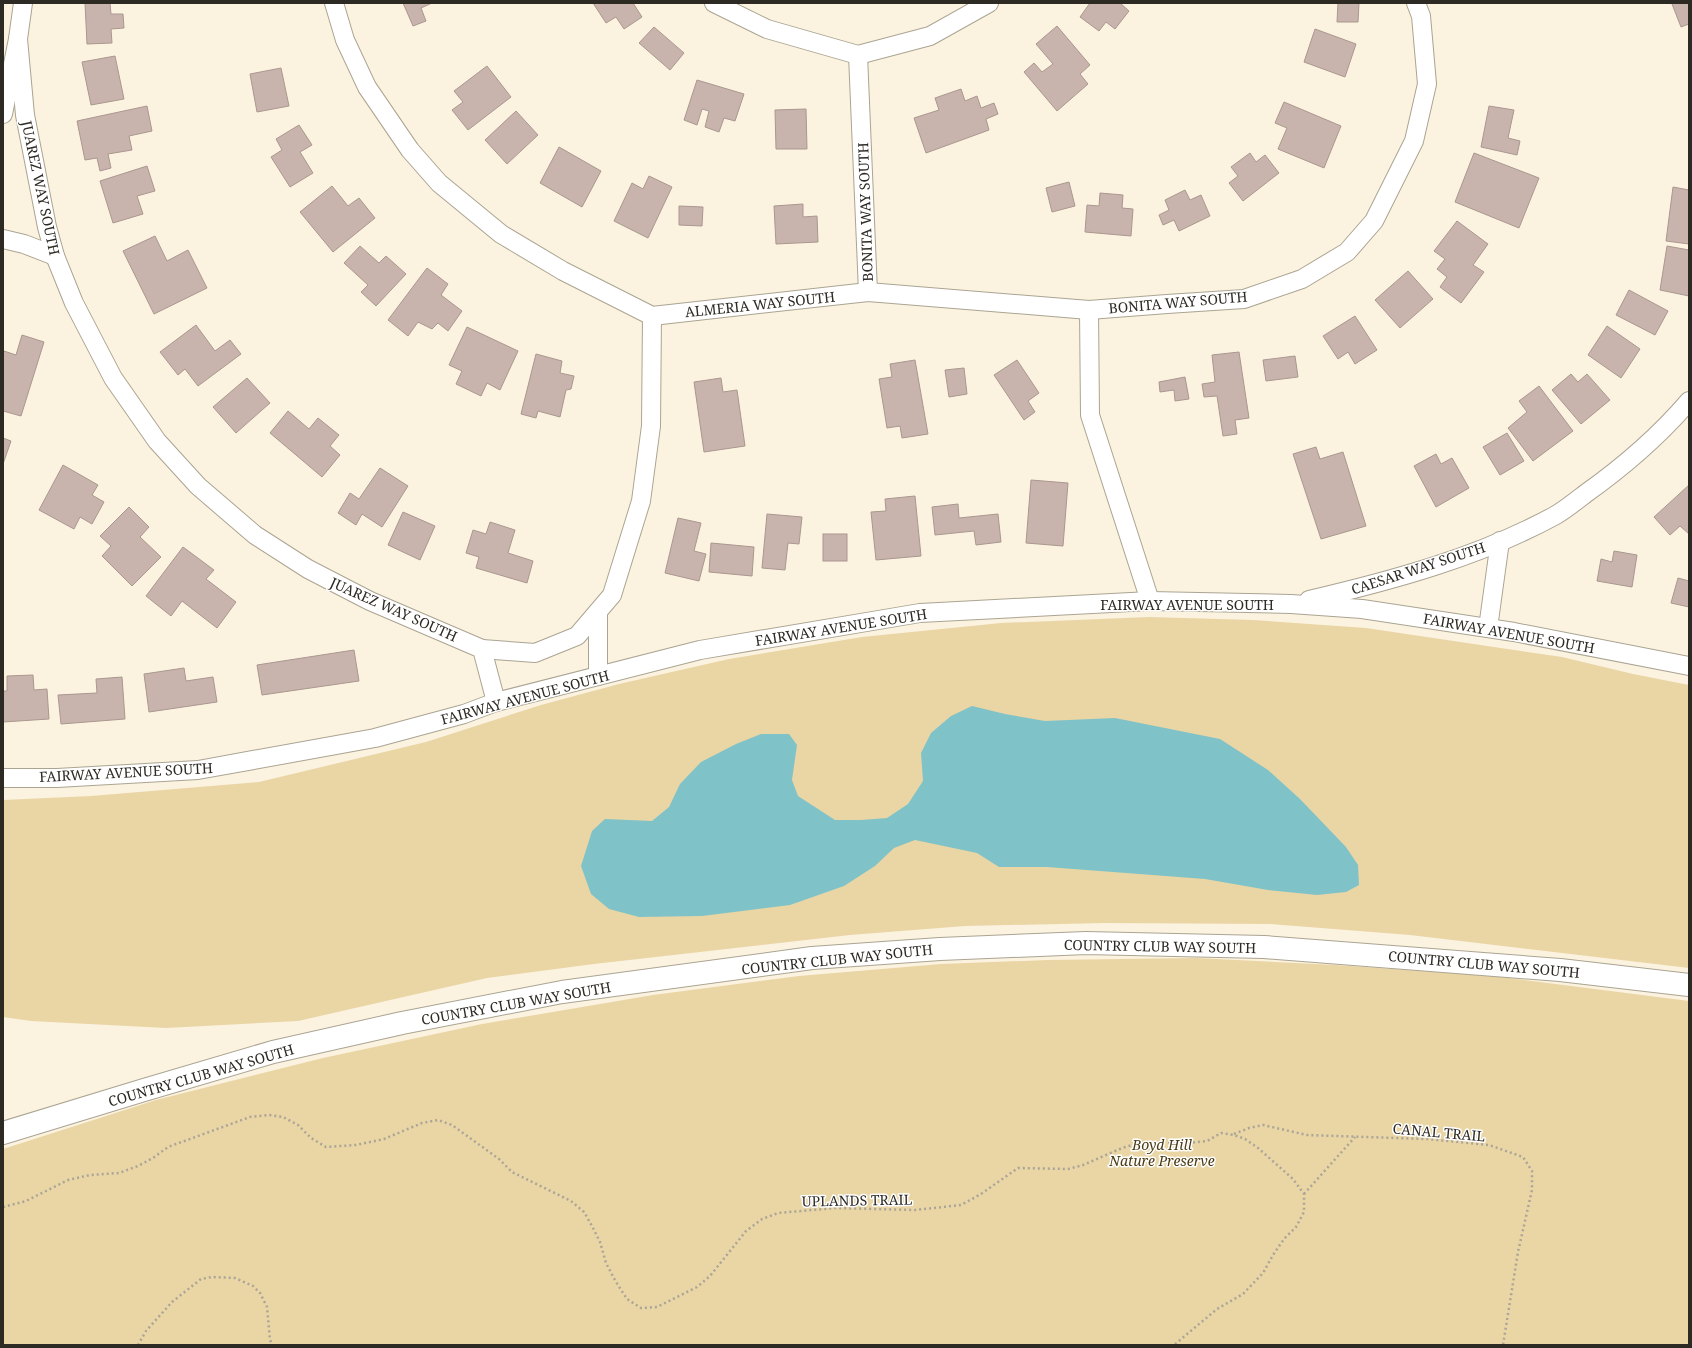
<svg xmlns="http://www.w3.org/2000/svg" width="1692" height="1348" font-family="'Noto Serif',serif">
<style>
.green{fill:#ead5a5}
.water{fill:#7fc3c8}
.building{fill:#c8b4ac;stroke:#aa978f}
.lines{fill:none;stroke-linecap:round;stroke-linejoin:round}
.street-casing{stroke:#aba492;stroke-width:20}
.secondary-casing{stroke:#aba492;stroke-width:24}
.path{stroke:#aba597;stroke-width:2.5;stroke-dasharray:2 3;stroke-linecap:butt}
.street{stroke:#fff;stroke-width:18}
.secondary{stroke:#fff;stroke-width:22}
.labels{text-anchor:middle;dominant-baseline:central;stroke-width:3;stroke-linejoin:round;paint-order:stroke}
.street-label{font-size:14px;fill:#2d2a24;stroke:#fff}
.park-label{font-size:14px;font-style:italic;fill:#4a3a13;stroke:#fff}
</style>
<rect width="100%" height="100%" fill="#fbf3e0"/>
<!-- green -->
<g class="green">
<path d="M1149,617L1253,620L1366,628L1562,657L1633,674L1689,685V968L1410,935L1270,924L1105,923L965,926L850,935L594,964L487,978L298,1021L166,1028L31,1021L3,1017V800L91,796L259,782L426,742L541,705L619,684L729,659L862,637L1001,623Z"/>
<path d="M1196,958L1336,965L1492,976L1689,1001V1345H3V1149L156,1100L323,1058L482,1024L653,995L799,976L941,964L1048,960Z"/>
</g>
<!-- water -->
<path class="water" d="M972,706L1005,714L1045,721L1115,718L1220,739L1268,770L1300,799L1346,847L1358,865L1359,885L1346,892L1317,895L1268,890L1205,879L1047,867H999L977,853L915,840L894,848L875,866L844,886L790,905L702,916L639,917L609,909L591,894L581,866L592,831L605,819L652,821L669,807L680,784L701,762L736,744L761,734H789L797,745L792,780L798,796L835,820H861L887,818L908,804L923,781L921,753L931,733L951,716Z"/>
<!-- building -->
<g class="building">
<path d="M85,3H110L111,14H123L124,28L111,29L112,43L87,44Z"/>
<path d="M403,3H432L421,8L426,21L413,26Z"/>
<path d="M593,3H633L642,17L624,29L616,17L606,23Z"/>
<path d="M1090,3H1120L1129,11L1115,29L1106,22L1099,31L1080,17Z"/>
<path d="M1338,3H1359L1358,22H1337Z"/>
<path d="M1674,3H1689V24L1681,27L1672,4Z"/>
<path d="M1057,26L1090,65L1080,74L1088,84L1057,111L1024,72L1034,63L1042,72L1053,64L1036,44Z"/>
<path d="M654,27L684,53L670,70L639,43Z"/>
<path d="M1315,29L1356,44L1345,77L1304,62Z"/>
<path d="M115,56L124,99L91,105L82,62Z"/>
<path d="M487,66L511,97L468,130L452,110L463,102L454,91Z"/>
<path d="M281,68L289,106L257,112L250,74Z"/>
<path d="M697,80L744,94L735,121L724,118L719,132L705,127L709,111L702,109L697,125L684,120Z"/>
<path d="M961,89L965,101L977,96L981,108L994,103L998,114L986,119L989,130L926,153L914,118L939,110L935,98Z"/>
<path d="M1284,102L1341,126L1324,168L1278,149L1287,128L1275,123Z"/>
<path d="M147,106L152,131L129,136L132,150L108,154L111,168L100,171L97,158L85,160L77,121Z"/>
<path d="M1489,106L1514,110L1508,138L1520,141L1517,155L1481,147Z"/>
<path d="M806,109L807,149H776L775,110Z"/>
<path d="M516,111L538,135L507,164L485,140Z"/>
<path d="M299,125L312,145L300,152L313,173L290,187L271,157L282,150L276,139Z"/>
<path d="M559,147L601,171L582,207L540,183Z"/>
<path d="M1250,153L1256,162L1265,155L1279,173L1243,201L1229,183L1238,176L1231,167Z"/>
<path d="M1474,153L1539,178L1519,228L1455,202Z"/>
<path d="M147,166L155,191L137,196L143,214L113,223L100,181Z"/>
<path d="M649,176L672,187L648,238L614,221L632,183L643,189Z"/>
<path d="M1069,182L1075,206L1052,212L1046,188Z"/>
<path d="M332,186L348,206L359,198L375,218L333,252L300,212Z"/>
<path d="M1673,187L1689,190V244L1666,241Z"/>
<path d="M1185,190L1190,200L1201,195L1210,216L1179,231L1174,220L1163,225L1159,215L1169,210L1165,200Z"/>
<path d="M1100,193L1123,195L1122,208L1133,209L1131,236L1085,232L1087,205L1099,206Z"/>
<path d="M803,204V217L817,216L818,242L776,244L774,206Z"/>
<path d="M679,206L703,207L702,226L679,225Z"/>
<path d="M1457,221L1488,244L1473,265L1484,272L1461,303L1440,287L1447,277L1437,269L1445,259L1434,251Z"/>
<path d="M155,236L167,261L188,250L207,288L154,314L123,251Z"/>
<path d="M360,246L379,263L386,256L406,274L376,306L361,292L368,285L344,263Z"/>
<path d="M1667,246L1689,250V296L1660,290Z"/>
<path d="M427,268L448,284L441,295L462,311L448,331L438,323L432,329L418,322L408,336L388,320Z"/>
<path d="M1408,271L1433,299L1400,328L1375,300Z"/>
<path d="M1629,290L1668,311L1655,335L1616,315Z"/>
<path d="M1355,316L1377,350L1355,364L1348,352L1338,359L1323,336Z"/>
<path d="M196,325L215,351L230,340L241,354L198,386L185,369L178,375L160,352Z"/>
<path d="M1607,326L1640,349L1621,378L1588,355Z"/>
<path d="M467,327L518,351L500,390L487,383L481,396L456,384L462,371L449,365Z"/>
<path d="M22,335L44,342L21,416L3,411V354L4,351L16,355Z"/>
<path d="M1239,352L1249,418L1235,420L1237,434L1223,436L1217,396L1204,397L1202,384L1215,382L1212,355Z"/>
<path d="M536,354L562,361L560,373L574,376L571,389L566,390L560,417L538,411L536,418L521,414Z"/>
<path d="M1295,356L1298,377L1266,381L1263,360Z"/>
<path d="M915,360L928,434L902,438L900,426L887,428L879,379L892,377L890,364Z"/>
<path d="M1017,360L1039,393L1028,401L1035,412L1024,420L994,375Z"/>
<path d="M964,368L967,394L949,397L945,370Z"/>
<path d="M1571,374L1578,382L1587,374L1610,400L1581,424L1552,390Z"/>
<path d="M1185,377L1189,399L1175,401L1174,390L1160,392L1159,382Z"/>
<path d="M247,378L270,403L236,433L213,407Z"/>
<path d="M721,378L723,392L737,390L745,446L704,452L694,382Z"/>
<path d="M1539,386L1573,431L1533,461L1508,428L1527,412L1519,401Z"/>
<path d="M288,411L309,429L318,418L339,435L330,446L340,455L322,477L270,433Z"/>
<path d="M1507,433L1524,461L1500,475L1483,447Z"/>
<path d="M3,438L11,441L3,464Z"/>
<path d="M1316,447L1320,459L1343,452L1366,526L1321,539L1293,454Z"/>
<path d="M1436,454L1441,464L1452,458L1469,488L1436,507L1414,466Z"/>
<path d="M63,465L98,485L92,495L104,502L92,524L80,517L74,529L39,510Z"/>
<path d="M380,468L408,486L382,527L362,514L356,525L338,513L350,493L359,499Z"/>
<path d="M1031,480L1068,483L1063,546L1026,543Z"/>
<path d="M1689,485V534L1680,526L1670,535L1654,517Z"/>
<path d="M915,496L921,556L876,560L871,512L886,511L885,499Z"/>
<path d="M958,504L959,518L998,514L1001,542L976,545L974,531L935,535L932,507Z"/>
<path d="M129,507L149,527L140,537L161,557L132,586L102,556L111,546L100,536Z"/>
<path d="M403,512L435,526L420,560L388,545Z"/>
<path d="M767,514L802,517L799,544L788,543L785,570L762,568Z"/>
<path d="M678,518L701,523L694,551L706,554L699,581L665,573Z"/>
<path d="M490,522L515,530L508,553L533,561L527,583L476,568L479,557L466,553L473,530L486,534Z"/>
<rect x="823" y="534" width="24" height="27"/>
<path d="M711,543L754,547L752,576L709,572Z"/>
<path d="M183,547L214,570L206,579L236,602L217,628L182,601L171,616L146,596Z"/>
<path d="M1614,551L1637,555L1632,587L1597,581L1601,559L1612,562Z"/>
<path d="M1678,578L1689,581V607L1671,603Z"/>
<path d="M354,650L359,681L262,695L257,665Z"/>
<path d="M184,668L186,681L213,677L217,702L149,712L144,674Z"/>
<path d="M33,675L34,690L47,689L49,719L3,722V691H7V676Z"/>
<path d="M122,677L125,719L61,724L58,695L97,693L96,679Z"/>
</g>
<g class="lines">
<defs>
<g id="street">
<path d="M334,3L345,40L367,87L410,150L439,183L501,234L563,271L652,316L868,292L1089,310L1167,304L1244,299L1302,279L1347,252L1374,221L1414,141L1427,84L1421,16L1416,3"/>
<path d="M714,3L767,29L858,55L930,36L989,3"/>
<path d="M18,39L25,115L47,227L55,256L74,303L113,378L157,441L198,486L255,535L308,569L370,601L482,649L496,702"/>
<path d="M858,55L868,292"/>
<path d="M3,114L18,39L23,3"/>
<path d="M3,239L24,244L55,256"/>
<path d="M1089,310L1090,415L1150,601"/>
<path d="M1309,600C1394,580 1479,557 1556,515C1566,509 1576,501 1585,494C1623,467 1659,436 1689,401"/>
<path d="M598,612V676"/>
<path d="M1488,628L1500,541"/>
<path d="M482,649L535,653L577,636L612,595L641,501L651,426L652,316"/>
<path d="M3,778H57L198,770L375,738L464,714L496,702L700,650L920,613L1150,601L1291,604L1362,609L1514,632L1689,666"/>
</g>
<path id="secondary" d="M3,1133L144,1090L273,1052L402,1023L562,992L812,958L940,949L1086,943L1264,947L1560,970L1689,985"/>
</defs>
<!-- street casing -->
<use href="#street" class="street-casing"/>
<!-- secondary casing -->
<use href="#secondary" class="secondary-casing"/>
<!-- path -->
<g class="path">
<path d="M1234,1134L1249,1128L1263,1125L1307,1135L1427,1139L1489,1145L1523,1157L1532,1171V1190L1518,1252L1503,1345"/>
<path d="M1304,1194L1355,1137"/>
<path d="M3,1207L26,1201L68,1180L90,1175L119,1173L138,1166L153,1158L168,1147L250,1117L269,1115L283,1117L298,1125L311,1138L326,1147L356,1145L384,1139L422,1123L438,1120L452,1125L499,1159L512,1172L571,1201L584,1212L592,1226L600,1242L606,1263L616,1282L627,1299L641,1308L657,1307L697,1287L710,1276L746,1231L762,1219L778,1213L835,1208L915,1210L961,1205L981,1194L1018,1168L1068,1169L1083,1165L1122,1148L1139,1143L1165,1142L1188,1143L1207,1141L1221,1133L1234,1135L1245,1139L1258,1148L1293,1179L1304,1194V1212L1296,1227L1284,1239L1273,1255L1263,1273L1243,1294L1217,1309L1174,1345"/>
<path d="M138,1345L146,1331L172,1302L201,1279L212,1277L235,1278L253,1286L260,1293L267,1307L270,1340L273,1345"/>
</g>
<!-- street -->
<use href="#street" class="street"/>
<!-- secondary -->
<use href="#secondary" class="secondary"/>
</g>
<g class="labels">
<!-- street labels -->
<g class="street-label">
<text transform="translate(41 188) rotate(78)">JUAREZ WAY SOUTH</text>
<text transform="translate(865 212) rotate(-92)">BONITA WAY SOUTH</text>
<text transform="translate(1178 302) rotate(-5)">BONITA WAY SOUTH</text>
<text transform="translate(760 304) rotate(-6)">ALMERIA WAY SOUTH</text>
<text transform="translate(1418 568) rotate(-18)">CAESAR WAY SOUTH</text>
<text x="1187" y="604">FAIRWAY AVENUE SOUTH</text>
<text transform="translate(394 609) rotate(24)">JUAREZ WAY SOUTH</text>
<text transform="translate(841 627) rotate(-9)">FAIRWAY AVENUE SOUTH</text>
<text transform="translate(1509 633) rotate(10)">FAIRWAY AVENUE SOUTH</text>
<text transform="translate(525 697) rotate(-15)">FAIRWAY AVENUE SOUTH</text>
<text transform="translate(126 772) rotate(-3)">FAIRWAY AVENUE SOUTH</text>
<text transform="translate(1160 946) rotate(1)">COUNTRY CLUB WAY SOUTH</text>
<text transform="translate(837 959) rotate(-6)">COUNTRY CLUB WAY SOUTH</text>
<text transform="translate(1484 964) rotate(5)">COUNTRY CLUB WAY SOUTH</text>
<text transform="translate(516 1003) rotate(-10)">COUNTRY CLUB WAY SOUTH</text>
<text transform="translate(201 1075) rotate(-16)">COUNTRY CLUB WAY SOUTH</text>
<text transform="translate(1439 1132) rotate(5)">CANAL TRAIL</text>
<text transform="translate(857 1200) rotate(-1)">UPLANDS TRAIL</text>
</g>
<!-- park labels -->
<g class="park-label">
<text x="1162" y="1144">Boyd Hill<tspan x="1162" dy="16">Nature Preserve</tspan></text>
</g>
</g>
<!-- border -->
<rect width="1692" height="1348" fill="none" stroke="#2d2a24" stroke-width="8"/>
</svg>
